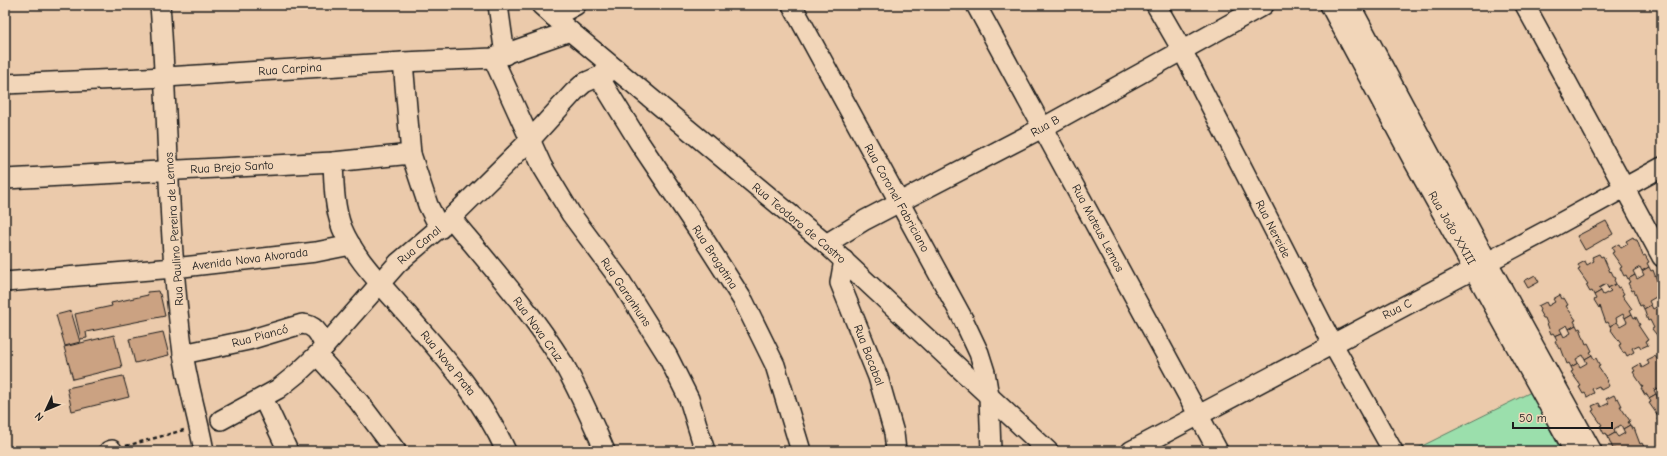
<svg xmlns="http://www.w3.org/2000/svg" width="1667" height="456" font-family="'Comic Neue',sans-serif">
<style>
.green{fill:#9bdfac;stroke:#5c7e64}
.building{fill:#cba282;stroke:#1c1c1c}
.lines{fill:none;stroke-linecap:round;stroke-linejoin:round}
.minor-casing{stroke:#1c1c1c;stroke-width:22}
.path{stroke:#1c1c1c;stroke-width:2.5;stroke-dasharray:4 3;stroke-linecap:butt}
.minor{stroke:#f2d6b9;stroke-width:19}
.labels{text-anchor:middle;dominant-baseline:central;stroke-width:3.5;stroke-linejoin:round;paint-order:stroke}
.street-label{font-size:12px;fill:#1c1c1c;stroke:#f2d6b9}
</style>
<rect width="100%" height="100%" fill="#ebcaab"/>
<filter id="ink" filterUnits="userSpaceOnUse"><feTurbulence type="fractalNoise" baseFrequency=".025" numOctaves="2"/><feDisplacementMap in="SourceGraphic" scale="8" xChannelSelector="R" yChannelSelector="G"/><feConvolveMatrix kernelMatrix="1 2 1 2 8 2 1 2 1" color-interpolation-filters="sRGB"/></filter>
<g filter="url(#ink)">
<!-- green -->
<path class="green" d="M1531,392L1561,451L1414,450Z"/>
<!-- building -->
<g class="building">
<path d="M1606,221L1613,234L1585,250L1577,236Z"/>
<path d="M1633,237L1635,240H1637L1643,256L1645,255L1649,262L1647,263L1649,267L1642,271L1640,267L1633,271L1635,275L1628,279L1626,275L1624,276L1620,268L1622,267L1612,253L1614,252L1612,248L1619,244L1621,248L1628,244L1626,241Z"/>
<path d="M1599,254L1601,257L1603,256L1610,272L1611,271L1615,279L1614,280L1616,284L1608,288L1606,284L1599,288L1601,291L1594,295L1592,291L1590,292L1586,285L1588,284L1578,270L1580,269L1578,265L1585,261L1587,265L1594,261L1592,257Z"/>
<path d="M1649,267L1651,271L1653,270L1659,286L1662,287V299L1658,301L1656,297L1649,301L1651,305L1644,309L1642,305L1640,306L1634,290L1632,291L1628,283L1630,282L1628,279L1635,275L1637,279L1644,275L1642,271Z"/>
<path d="M1535,275L1539,282L1528,288L1524,281Z"/>
<path d="M1616,284L1618,288L1620,287L1624,294L1622,295L1632,309L1630,310L1632,314L1625,318L1623,314L1616,318L1617,322L1610,326L1608,322L1606,323L1600,306L1599,308L1594,300L1596,299L1594,295L1601,291L1603,295L1611,291L1608,288Z"/>
<path d="M158,291L159,294H160L165,316L86,332L87,338L81,339L75,314L112,306L111,303L148,295L147,292Z"/>
<path d="M1560,295L1562,299L1564,298L1568,305L1566,306L1576,320L1574,321L1576,325L1569,329L1567,325L1560,329L1562,333L1555,336L1553,333L1551,334L1545,318H1543L1539,311L1540,310L1538,306L1546,302L1548,306L1555,302L1553,299Z"/>
<path d="M1662,299V338L1660,339L1652,329L1654,328L1650,320L1648,321L1644,309L1651,305L1653,309L1660,305L1658,301Z"/>
<path d="M71,311L80,342L65,346L56,315Z"/>
<path d="M1632,314L1634,318L1636,317L1640,325H1638L1648,340L1646,341L1648,345L1641,348L1639,345L1632,348L1634,352L1627,356L1625,352L1623,353L1619,345L1621,344L1611,330L1612,329L1610,326L1617,322L1620,326L1627,322L1625,318Z"/>
<path d="M1576,325L1578,329L1580,328L1586,344L1588,343L1592,351L1590,352L1592,355L1585,359L1583,355L1576,359L1578,363L1571,367L1569,363L1567,364L1561,348L1559,349L1555,341L1557,340L1555,336L1562,333L1564,337L1571,333L1569,329Z"/>
<path d="M163,332L169,355L135,363L129,339Z"/>
<path d="M114,335L122,367L73,379L64,347Z"/>
<path d="M1592,355L1594,359L1596,358L1600,366L1598,367L1608,381L1607,382L1609,386L1601,390L1599,386L1592,389L1594,393L1587,397L1585,393L1583,394L1579,387L1581,386L1571,372L1573,371L1571,367L1578,363L1580,367L1587,363L1585,359Z"/>
<path d="M1655,356L1662,366L1661,368L1662,387L1654,390L1656,394L1649,398L1647,394L1645,395L1641,388L1643,387L1633,372L1635,371L1633,368L1640,364L1642,368L1649,364L1647,360Z"/>
<path d="M123,376L129,397L72,411L67,388Z"/>
<path d="M1656,394L1658,398L1662,396V425L1657,418L1659,417L1649,403L1651,402L1649,398Z"/>
<path d="M1614,395L1616,399L1618,398L1622,406H1620L1630,421L1628,422L1630,425L1623,429L1621,425L1614,429L1615,433L1608,437L1606,433L1604,434L1600,426L1602,425L1592,411L1594,410L1592,406L1599,403L1601,407L1609,403L1606,399Z"/>
<path d="M1630,425L1632,429L1634,428L1640,444L1642,443L1646,451H1616L1614,448L1613,449L1608,437L1615,433L1618,437L1625,433L1623,429Z"/>
</g>
<g class="lines">
<defs>
<g id="minor">
<path d="M160,5C169,121 167,238 183,353C188,386 198,418 204,451"/>
<path d="M498,5L505,55"/>
<path d="M541,5L570,31L826,244L1048,451"/>
<path d="M792,5L963,319L979,353L985,372L989,396L991,451"/>
<path d="M976,5L1218,451"/>
<path d="M1156,5L1182,50L1332,343L1393,451"/>
<path d="M1330,5L1413,160L1574,451"/>
<path d="M1350,5L1487,261L1592,451"/>
<path d="M1525,5L1662,257"/>
<path d="M554,17L576,5"/>
<path d="M493,58L542,166L571,214L620,280L667,355L689,399L705,451"/>
<path d="M403,62L411,154L428,205L440,229"/>
<path d="M599,77L639,142L698,230L744,302L775,365L801,451"/>
<path d="M5,84L166,77L403,62L493,58L570,31"/>
<path d="M333,162C334,184 334,207 342,228C354,257 379,282 399,305C439,351 481,395 506,451"/>
<path d="M5,179L333,162L411,154"/>
<path d="M451,218C490,265 531,311 563,363C579,391 592,421 605,451"/>
<path d="M826,244L865,220L1044,127L1264,5"/>
<path d="M844,260L840,283L878,377L894,433L896,451"/>
<path d="M5,282L174,268L316,252L351,245"/>
<path d="M183,354L249,340L302,324C316,325 319,334 325,346"/>
<path d="M317,355L359,402L396,451"/>
<path d="M263,398L288,451"/>
<path d="M221,420L278,389L299,372L317,355L398,263L451,218L530,140L574,92L584,83L616,69"/>
<path d="M109,451L112,450"/>
<path d="M1131,451L1544,232L1662,167"/>
</g>
</defs>
<!-- minor casing -->
<use href="#minor" class="minor-casing"/>
<!-- path -->
<path class="path" d="M126,446L184,430"/>
<!-- minor -->
<use href="#minor" class="minor"/>
</g>
</g>
<g class="labels">
<!-- street labels -->
<g class="street-label">
<text transform="translate(290 69) rotate(-4)">Rua Carpina</text>
<text transform="translate(1045 126) rotate(-29)">Rua B</text>
<text transform="translate(232 167) rotate(-3)">Rua Brejo Santo</text>
<text transform="translate(897 198) rotate(61)">Rua Coronel Fabriciano</text>
<text transform="translate(799 223) rotate(40)">Rua Teodoro de Castro</text>
<text transform="translate(1098 228) rotate(62)">Rua Mateus Lemos</text>
<text transform="translate(1452 228) rotate(60)">Rua João XXIII</text>
<text transform="translate(174 229) rotate(-94)">Rua Paulino Pereira de Lemos</text>
<text transform="translate(1273 229) rotate(63)">Rua Nereide</text>
<text transform="translate(419 245) rotate(-40)">Rua Canal</text>
<text transform="translate(715 257) rotate(57)">Rua Bragatina</text>
<text transform="translate(250 259) rotate(-7)">Avenida Nova Alvorada</text>
<text transform="translate(626 292) rotate(56)">Rua Garanhuns</text>
<text transform="translate(1397 309) rotate(-27)">Rua C</text>
<text transform="translate(538 329) rotate(54)">Rua Nova Cruz</text>
<text transform="translate(260 336) rotate(-15)">Rua Piancó</text>
<text transform="translate(869 355) rotate(69)">Rua Bacabal</text>
<text transform="translate(448 363) rotate(51)">Rua Nova Prata</text>
</g>
</g>
<!-- margin -->
<rect width="1667" height="456" fill="none" stroke="#f2d6b9" stroke-width="20"/>
<rect x="10" y="10" width="1647" height="436" fill="none" stroke="#1c1c1c" stroke-width="1.5" filter="url(#ink)"/>
<!-- north arrow -->
<g transform="translate(46 410) rotate(226)" stroke="#f2d6b9" stroke-width="3" paint-order="stroke">
<path d="M0-3L7 15L0 10L-7 15Z" fill="#1c1c1c"/>
<text y="-6" font-size="11" font-weight="bold" text-anchor="middle" fill="#1c1c1c">N</text>
</g>
<!-- scale -->
<path d="M1513 422v6h99v-6" fill="none" stroke="#1c1c1c" stroke-width="2"/>
<text x="1519" y="422" font-size="12" fill="#1c1c1c" stroke="#f2d6b9" stroke-width="3" paint-order="stroke">50 m</text>
</svg>
